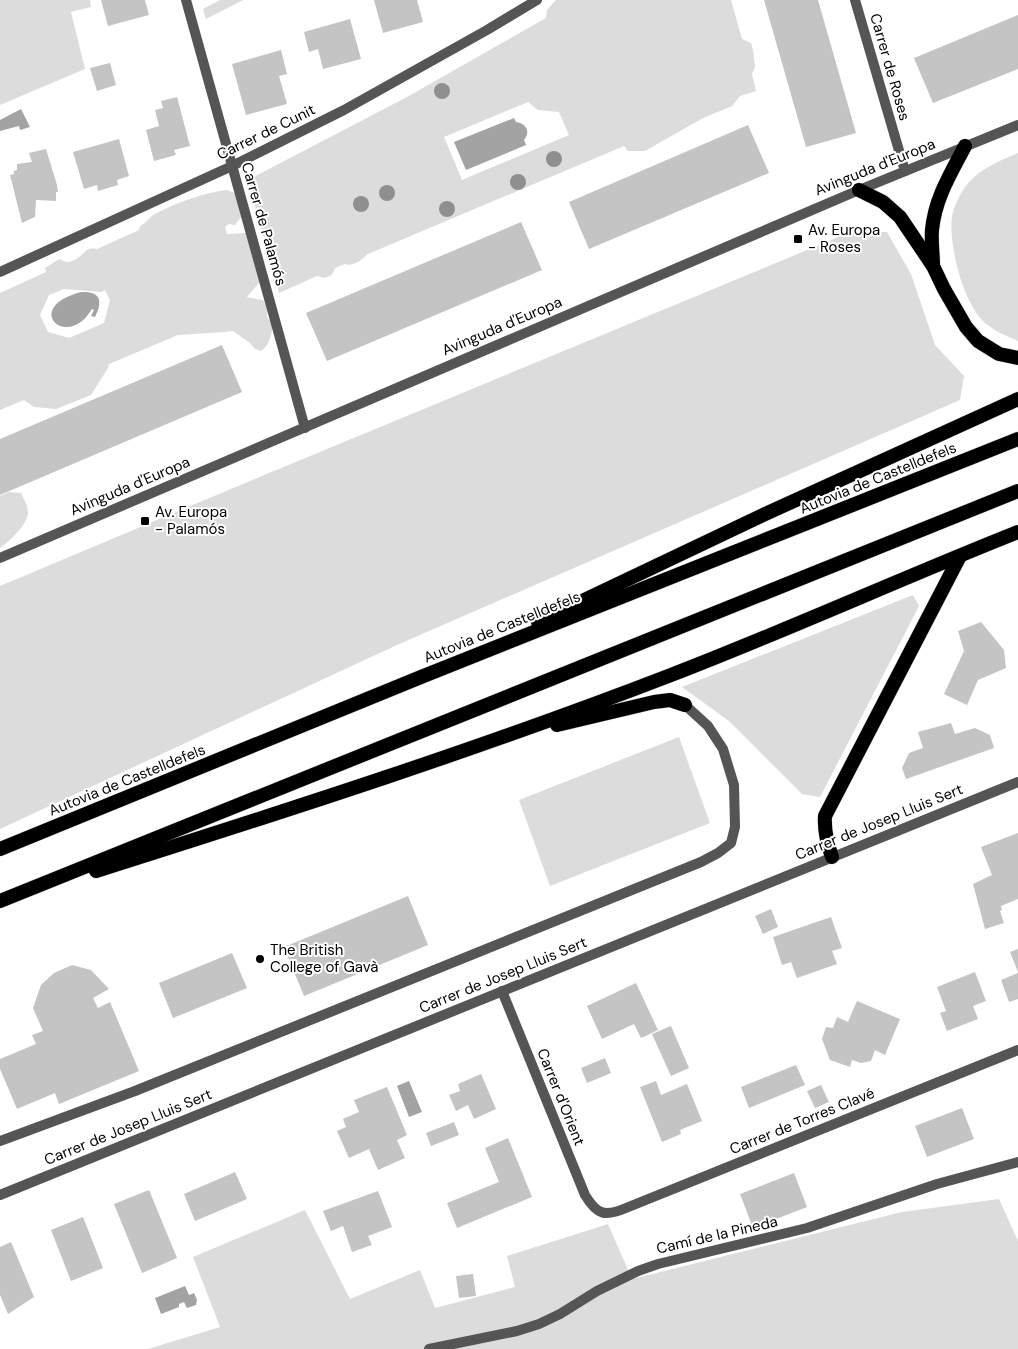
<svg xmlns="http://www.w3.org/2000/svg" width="1018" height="1349" font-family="'DM Sans',sans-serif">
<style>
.green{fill:#dcdcdc;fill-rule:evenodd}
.water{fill:#a3a3a3}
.building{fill:#c4c4c4}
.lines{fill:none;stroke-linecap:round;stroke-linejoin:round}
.trunk-casing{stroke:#dbdbdb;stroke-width:15}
.service{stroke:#555;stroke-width:10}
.minor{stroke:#555;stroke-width:10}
.tertiary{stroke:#555;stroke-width:10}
.trunk{stroke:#000;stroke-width:14}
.tree{fill:#8f8f8f}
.poi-dot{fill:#000;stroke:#fff;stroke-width:2}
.labels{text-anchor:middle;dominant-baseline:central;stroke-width:4;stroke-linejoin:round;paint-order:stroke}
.street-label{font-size:15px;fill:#000;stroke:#fff}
.poi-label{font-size:15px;fill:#000;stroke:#fff;text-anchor:start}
</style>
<rect width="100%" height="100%" fill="#fff"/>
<!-- green -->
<g class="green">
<path d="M0,0H90L91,7L71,12L85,69L0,105Z"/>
<path d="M220,0H243L206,19L203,9Z"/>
<path d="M556,0H731L742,39L751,43L753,50L755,67L752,74L756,91L740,96L732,106L703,118L645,151H628L624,146L368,254C362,259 354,267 345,264L335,268L332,275L324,278L317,276L279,293L248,180L407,97L546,18L547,10ZM528,102L538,110L559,112L569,135L462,180L444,137Z"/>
<path d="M1018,153V341C1006,336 995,331 985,323C963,304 948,243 952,216C954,205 962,190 969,182C982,168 1001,160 1018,153Z"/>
<path d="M226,190L236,193L241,217L235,225L229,224L225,227L227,234L246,233L259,276V283L247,297L251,298L263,300C264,302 266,304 266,307C269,315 263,316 273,323C272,333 270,345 261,351L255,349L250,343L233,331L225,332L178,335L109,364L108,368L91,395L56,409L34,407L24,400L0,410V293L46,272L45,268L56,261L60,259C66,264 73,262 79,257C86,252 86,247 97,249L139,230L140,226C148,222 149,217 155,214C175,203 204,193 226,190ZM64,289L101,292L105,290L110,300L104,323L69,338L48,332L40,315L49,295Z"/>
<path d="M853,231L887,232L911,274L935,345L964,376L960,400L397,645L0,829V586L257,478Z"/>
<path d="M9,492L21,493C24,499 28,506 28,513C27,525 9,542 0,548V496Z"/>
<path d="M913,595L919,606L820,797L802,794L729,721L682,687Z"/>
<path d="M679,737L710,823L550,886L519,800Z"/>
<path d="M999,1199L1018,1241V1349H148L220,1327L193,1257L305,1210L350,1299L420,1270L435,1308L515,1287L507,1256L608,1224L632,1279L902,1212Z"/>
</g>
<!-- water -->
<g class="water">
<path d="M21,109L30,127L20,130L19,126L0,131V120Z"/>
<path d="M514,118L516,122C526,123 531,132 524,140L526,145L466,170L454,142Z"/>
<path d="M81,292C101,291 103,301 95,317L91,316L94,310L92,309C89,313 86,318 82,321C58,341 28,306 81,292Z"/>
<path d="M409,1081L422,1112L409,1117L397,1086Z"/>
<path d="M185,1286L189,1295L194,1293L197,1300L196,1305L187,1308L184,1302L179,1304V1307L161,1314L155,1298Z"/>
</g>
<!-- building -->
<g class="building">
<path d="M101,0H145L149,15L108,26Z"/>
<path d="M374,0H417L423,22L383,33Z"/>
<path d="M764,0H818L856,133L806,147Z"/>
<path d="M1018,15V69L933,103L914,58Z"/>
<path d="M350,19L361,59L323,69L318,49L309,52L304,32Z"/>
<path d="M281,50L287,74L279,76L287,104L246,115L232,64Z"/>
<path d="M110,63L116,85L97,91L90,68Z"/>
<path d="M177,97L190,146L174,150L176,155L154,161L146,130L159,126L155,110L163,108L161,101Z"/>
<path d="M748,125L769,173L589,249L569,202Z"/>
<path d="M119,139L129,176L117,180L118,185L98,191L97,185L84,189L73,152Z"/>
<path d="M46,149L57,185L58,192H56V201L36,200L35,217L22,223L10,175L14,174V171L17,170V164L32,162L29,153Z"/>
<path d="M521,222L542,270L327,361L306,313Z"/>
<path d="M222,345L242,392L0,495V439Z"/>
<path d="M981,622L1004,650L1006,668L978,680L967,705L944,694L964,651L958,631Z"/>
<path d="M951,723L955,734L975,728L990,735L994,748L906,779L902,768L909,753L923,748L918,732Z"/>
<path d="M1018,833V899L1001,906L1002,910L1000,911L1004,923L985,929L973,884L992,875L981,847Z"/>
<path d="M408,896L428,945L304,996L284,947Z"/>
<path d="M771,909L778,927L763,934L755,916Z"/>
<path d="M831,917L842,948L832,951L837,964L797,978L791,962L782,965L773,937Z"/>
<path d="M1018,949V972L1010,952Z"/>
<path d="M232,953L247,988L173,1018L159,983Z"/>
<path d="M72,965L91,970L109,989L93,998L98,1008L110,1002L139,1071L59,1104L55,1093L17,1109L0,1069V1059L36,1044L32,1035L43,1031L33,1008L41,985L54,973Z"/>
<path d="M975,972L986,1001L973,1006L978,1019L947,1031L940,1013L946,1011L937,987Z"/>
<path d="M1018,973V999L1009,1002L1001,980Z"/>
<path d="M636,983L658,1030L641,1038L634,1024L602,1039L587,1006Z"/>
<path d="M857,1001L900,1019L885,1055L875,1050L871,1061L861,1063L852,1060L850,1067L830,1060L822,1039L826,1027L833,1028L837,1017L848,1022Z"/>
<path d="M671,1026L689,1068L671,1076L652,1034Z"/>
<path d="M605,1058L611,1073L587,1083L581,1068Z"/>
<path d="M796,1065L805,1085L749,1108L741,1087Z"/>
<path d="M481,1074L496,1109L474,1119L468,1105L456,1111L449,1095L460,1091L458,1084Z"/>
<path d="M656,1081L661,1095L687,1084L702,1121L680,1130L681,1134L662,1142L640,1087Z"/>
<path d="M821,1085L829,1102L815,1108L807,1091Z"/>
<path d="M387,1087L407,1135L397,1140L405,1158L378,1170L369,1149L349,1158L337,1131L346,1127L343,1119L359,1112L354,1100Z"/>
<path d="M962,1108L974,1139L927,1157L915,1126Z"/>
<path d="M454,1122L459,1135L431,1146L426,1133Z"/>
<path d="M508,1138L532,1197L457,1228L447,1203L499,1182L485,1148Z"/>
<path d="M235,1172L247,1199L195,1221L184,1194Z"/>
<path d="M794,1173L807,1207L753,1228L740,1194Z"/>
<path d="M149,1190L177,1258L142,1273L114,1204Z"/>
<path d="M378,1191L392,1227L368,1236L372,1245L352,1252L343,1226L331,1231L323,1211Z"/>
<path d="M83,1217L103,1268L71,1281L51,1230Z"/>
<path d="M11,1242L34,1297L8,1314L0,1295V1247Z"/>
<path d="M473,1274L476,1296L459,1298L456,1276Z"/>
</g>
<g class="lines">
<defs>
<g id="trunk">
<path d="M859,190L883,202L900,217L933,266L944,289L966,327L978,341L999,354L1018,358"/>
<path d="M933,265C933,254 931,241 932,230C935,198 951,173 965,146"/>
<path d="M538,622L763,515L1018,399"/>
<path d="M557,725L654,702L670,700L685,705"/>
<path d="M0,849L421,677L1018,439"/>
<path d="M832,857C827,843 824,831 825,816L960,556"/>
<path d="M96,871C289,810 482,748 671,675C788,630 902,578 1018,532"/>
<path d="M0,901L1018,491"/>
</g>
</defs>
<!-- trunk casing -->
<use href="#trunk" class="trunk-casing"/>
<!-- service -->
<path class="service" d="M0,1141L135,1091L701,862L718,853L731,843L735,827L734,785L723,749L708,726L685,705"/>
<!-- minor -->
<g class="minor">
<path d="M186,0L305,428"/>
<path d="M855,0L905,171"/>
<path d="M0,272L232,166L344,110L487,30L537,0"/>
<path d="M502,991L585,1195C597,1215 605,1217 626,1208L1018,1050"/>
<path d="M0,1195L1018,782"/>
<path d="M429,1349L517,1331L539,1324L560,1314L597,1291L638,1271L658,1264L807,1228L937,1184L1018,1162"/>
</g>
<!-- tertiary -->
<path class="tertiary" d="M0,558L859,190L1018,125"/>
<!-- trunk -->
<use href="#trunk" class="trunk"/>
</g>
<!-- trees -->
<g class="tree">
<circle cx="442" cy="91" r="8"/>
<circle cx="554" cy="159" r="8"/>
<circle cx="518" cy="182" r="8"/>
<circle cx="387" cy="193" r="8"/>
<circle cx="361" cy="204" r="8"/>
<circle cx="447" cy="209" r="8"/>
</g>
<!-- markers -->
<g class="poi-dot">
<rect x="793" y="234" width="10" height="10" rx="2.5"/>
<rect x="140" y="516" width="10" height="10" rx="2.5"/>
<circle cx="260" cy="959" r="5"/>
</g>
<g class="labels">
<!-- street labels -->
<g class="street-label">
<text transform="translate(890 67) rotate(74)">Carrer de Roses</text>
<text transform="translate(266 132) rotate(-26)">Carrer de Cunit</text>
<text transform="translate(875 167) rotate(-22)">Avinguda d'Europa</text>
<text transform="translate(264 224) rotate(74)">Carrer de Palamós</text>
<text transform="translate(502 326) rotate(-23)">Avinguda d'Europa</text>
<text transform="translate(878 478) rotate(-22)">Autovia de Castelldefels</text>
<text transform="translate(130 486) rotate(-23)">Avinguda d'Europa</text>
<text transform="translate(502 627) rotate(-22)">Autovia de Castelldefels</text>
<text transform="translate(127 780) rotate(-22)">Autovia de Castelldefels</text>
<text transform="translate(879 822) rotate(-22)">Carrer de Josep Lluis Sert</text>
<text transform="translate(503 975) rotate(-22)">Carrer de Josep Lluis Sert</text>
<text transform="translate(561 1097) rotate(68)">Carrer d'Orient</text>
<text transform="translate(802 1121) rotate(-22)">Carrer de Torres Clavé</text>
<text transform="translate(128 1127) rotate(-22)">Carrer de Josep Lluis Sert</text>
<text transform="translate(717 1235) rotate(-13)">Camí de la Pineda</text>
</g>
<!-- poi labels -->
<g class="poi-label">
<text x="808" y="230">Av. Europa<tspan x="808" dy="17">- Roses</tspan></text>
<text x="155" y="512">Av. Europa<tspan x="155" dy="17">- Palamós</tspan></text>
<text x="270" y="950">The British<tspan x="270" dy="17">College of Gavà</tspan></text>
</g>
</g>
</svg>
